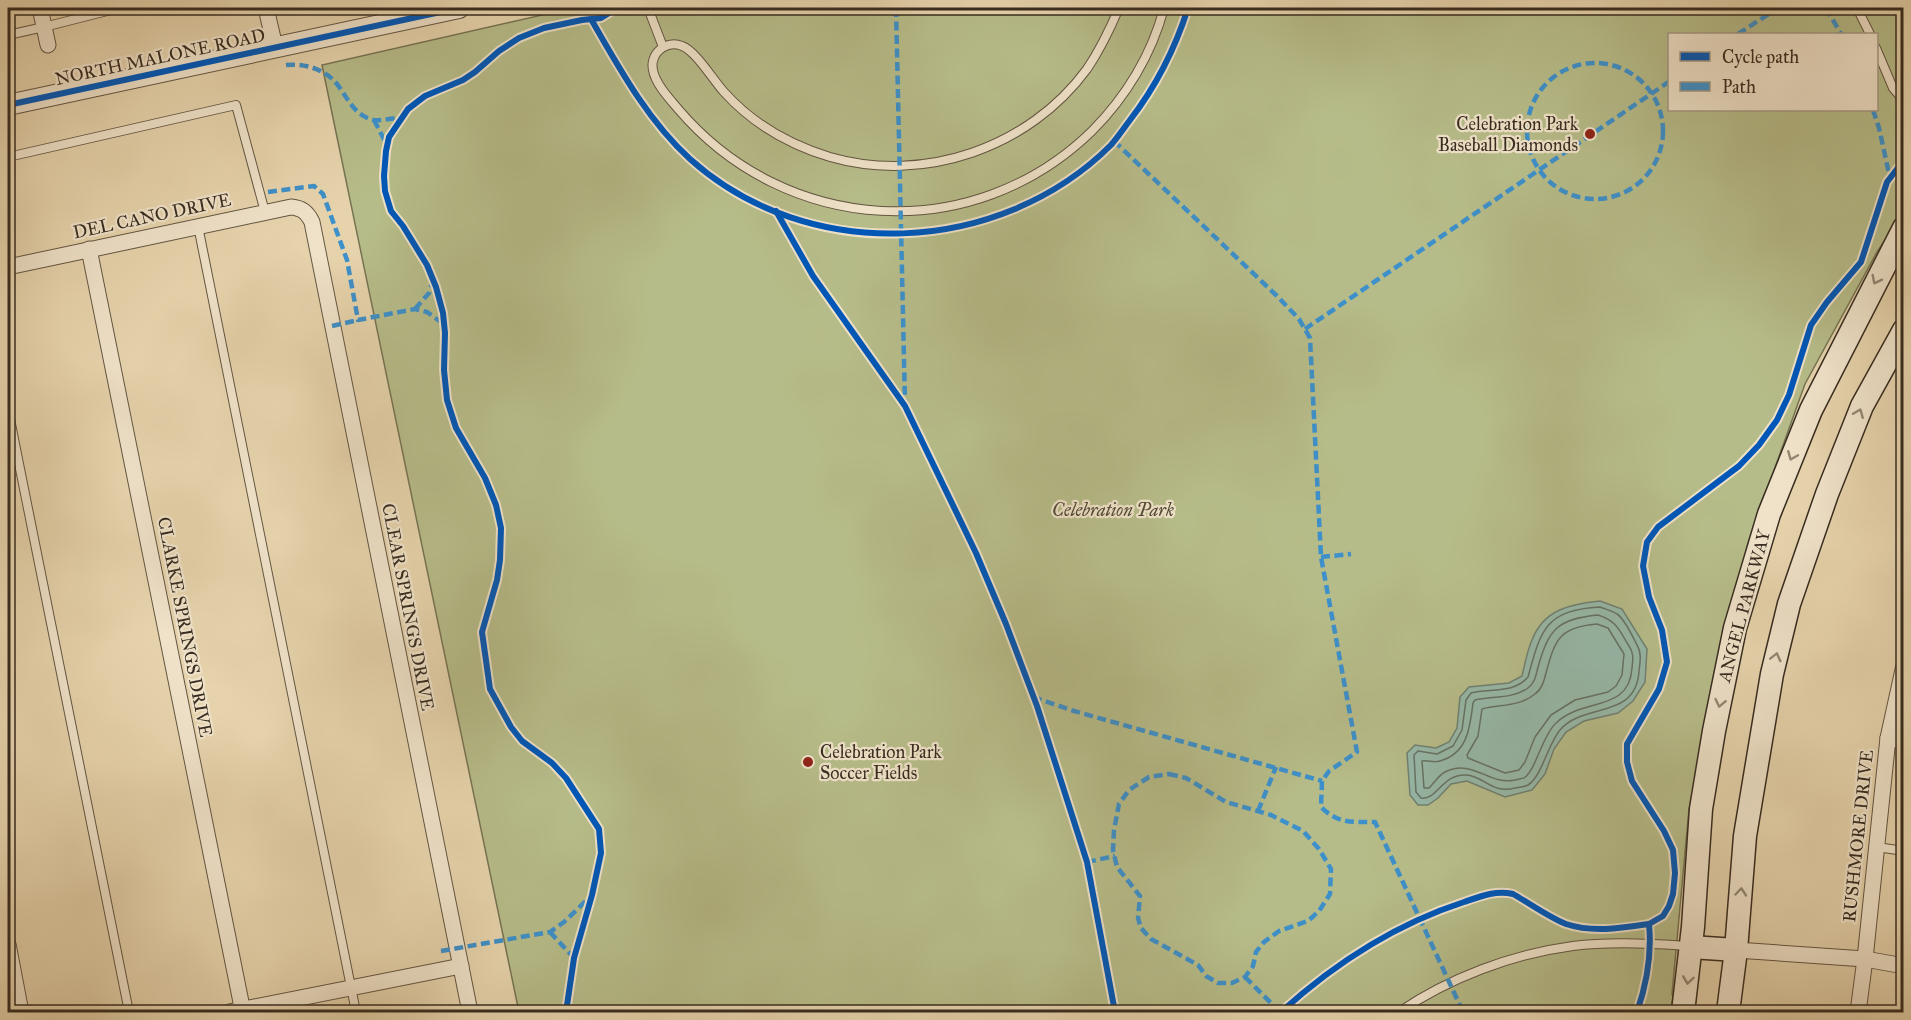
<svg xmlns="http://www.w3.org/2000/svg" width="1911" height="1020" font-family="'IM FELL Great Primer',serif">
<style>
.green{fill:#b6bc89;stroke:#767454;stroke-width:1.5;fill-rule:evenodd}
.water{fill:#96b8a8;stroke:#708072;stroke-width:1.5}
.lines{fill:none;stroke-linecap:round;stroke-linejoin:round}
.shore{stroke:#667264;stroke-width:1.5}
.service-casing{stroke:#635643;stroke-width:10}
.minor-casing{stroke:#635643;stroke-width:17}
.tertiary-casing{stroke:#635643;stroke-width:22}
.secondary-casing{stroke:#372c20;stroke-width:25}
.service{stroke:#efe2c9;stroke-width:8}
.minor{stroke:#efe2c9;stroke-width:15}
.tertiary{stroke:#efe2c9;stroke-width:20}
.secondary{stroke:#efe2c9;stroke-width:22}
.quiet{stroke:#3d90ca;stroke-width:4.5;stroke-dasharray:9 4.5;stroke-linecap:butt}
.cycleway-casing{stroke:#efe2c9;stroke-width:10}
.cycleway{stroke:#0057b8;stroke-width:6}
.oneway{stroke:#938774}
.poi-dot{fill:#8f2418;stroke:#efe2c9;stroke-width:2}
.labels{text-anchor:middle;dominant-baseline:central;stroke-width:4.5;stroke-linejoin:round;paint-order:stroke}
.street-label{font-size:18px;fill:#372c20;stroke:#efe2c9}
.poi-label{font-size:18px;fill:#372c20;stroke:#efe2c9;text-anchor:end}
.park-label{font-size:18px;font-style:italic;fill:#504935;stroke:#efe2c9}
</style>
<rect width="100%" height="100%" fill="#e6d3ac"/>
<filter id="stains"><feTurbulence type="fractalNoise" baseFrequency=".00333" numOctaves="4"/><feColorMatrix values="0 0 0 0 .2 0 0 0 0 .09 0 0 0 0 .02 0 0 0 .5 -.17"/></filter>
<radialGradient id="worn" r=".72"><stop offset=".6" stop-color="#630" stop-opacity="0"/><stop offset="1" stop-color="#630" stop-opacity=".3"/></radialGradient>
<!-- green -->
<path class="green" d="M573,8H1903V213L1877,252L1805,384L1748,543L1689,809L1672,994L1673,997L1670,1012H519L322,65ZM1670,34H1876V110H1670Z"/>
<!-- water -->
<path class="water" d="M1600,601L1622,609L1647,649L1645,682L1633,701L1618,713L1584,721L1566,732L1554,749L1545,774L1532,790L1505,797L1467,781L1451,784L1438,798L1428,805H1418L1410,795L1407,753L1415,745L1436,748L1449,742L1457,728L1460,697L1469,687L1509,683L1522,676C1525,664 1527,651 1532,640C1544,609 1571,604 1600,601Z"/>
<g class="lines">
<!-- shore -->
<g class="shore">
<path d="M1600,607C1605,609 1613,611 1617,614C1624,618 1633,637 1637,645C1642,653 1640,662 1639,671C1636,720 1584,702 1560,730C1548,744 1542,776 1528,785C1525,787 1518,787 1515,788C1492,794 1485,777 1467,775C1442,773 1437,801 1421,798L1416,792L1414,755L1418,751L1437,754L1453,746L1462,730L1466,700L1471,693C1489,688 1514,694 1528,677C1541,630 1545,610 1600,607Z"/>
<path d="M1598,615C1617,621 1619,630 1629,646C1634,653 1633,659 1632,668C1629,713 1583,697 1556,723C1542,736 1536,770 1524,778C1523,778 1516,780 1515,780C1489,786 1473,758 1445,772C1439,775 1434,783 1429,788H1424L1422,761C1428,760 1434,763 1440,761C1468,753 1470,727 1473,703L1475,700C1493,696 1512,699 1528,688C1535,683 1536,675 1538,667C1549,629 1557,619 1598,615Z"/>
<path d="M1597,624L1608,628L1624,654L1622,675L1616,686L1608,692L1575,700L1551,715L1535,737L1525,762L1519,770L1505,773L1468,758L1467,755L1478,736L1482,709C1501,704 1519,707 1535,694C1542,689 1544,681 1546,673C1555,640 1559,627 1597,624Z"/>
</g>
<defs>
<g id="service">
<path d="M648,8L663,47"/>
<path d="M1119,8C1110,29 1100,50 1087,69C1029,148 924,184 830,157C790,145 752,123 724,92C713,80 696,51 682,46C670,41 656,48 653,61C649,78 669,98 679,110C786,235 973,247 1092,131C1126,97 1152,54 1164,8"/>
<path d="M1857,8L1870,34"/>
<path d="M8,35L44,27L119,8"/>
<path d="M1876,48L1893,88L1904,101"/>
<path d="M8,157L236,105L265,212"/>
<path d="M198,226L356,1012"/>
<path d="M8,409L129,1012"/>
<path d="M1877,847L1904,851"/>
<path d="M1399,1012C1449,978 1512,954 1573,946C1610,941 1649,943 1687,946"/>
</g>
<g id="minor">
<path d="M40,8L48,45"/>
<path d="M266,8L275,47"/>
<path d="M89,249L243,1012"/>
<path d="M8,267L291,207C302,208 307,212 312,222L470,1012"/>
<path d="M1888,738L1904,742"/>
<path d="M8,944L21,1012"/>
<path d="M1736,950L1865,959L1904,966"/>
<path d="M229,1012L461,966"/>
<path d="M1858,1012L1865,959L1888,738L1904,665"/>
</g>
<path id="tertiary" d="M8,105L459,8"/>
<g id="secondary">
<path d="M1691,947L1736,950"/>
<path d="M1683,1012L1693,927L1701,809L1714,731L1735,628L1769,514L1811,410L1904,228"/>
<path d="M1728,1012L1736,950L1745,836L1772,674L1789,604L1827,494L1862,406L1904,330"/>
</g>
</defs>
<!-- service casing -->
<use href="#service" class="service-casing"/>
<!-- minor casing -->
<use href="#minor" class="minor-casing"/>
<!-- tertiary casing -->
<use href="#tertiary" class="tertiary-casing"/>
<!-- secondary casing -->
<use href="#secondary" class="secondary-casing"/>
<!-- service -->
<use href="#service" class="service"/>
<!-- minor -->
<use href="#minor" class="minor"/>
<!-- tertiary -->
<use href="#tertiary" class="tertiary"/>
<!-- secondary -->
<use href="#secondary" class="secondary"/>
<!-- quiet -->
<g class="quiet">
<path d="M896,8L905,403"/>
<path d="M1826,8L1841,34"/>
<path d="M1738,34L1778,8"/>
<circle cx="1595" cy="131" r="68"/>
<path d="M286,65C304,63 325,69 337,84C348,98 354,116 374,120C382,121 394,118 402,117"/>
<path d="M1873,110L1879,128L1890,178"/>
<path d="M374,120L387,145"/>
<path d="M1114,141L1277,296L1299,319L1310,338L1321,557L1357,752L1329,771L1322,781L1321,807C1338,824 1352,822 1375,822L1463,1012"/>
<path d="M268,192L314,186L323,194L347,260L358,320L415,309L427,312L444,324"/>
<path d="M415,309L429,293L433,280"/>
<path d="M332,326L358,320"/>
<path d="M1305,329L1670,81"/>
<path d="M1321,557L1351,554"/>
<path d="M1033,697L1074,711L1322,781"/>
<path d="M1169,774L1186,778L1226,802L1271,815L1303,831L1319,849L1331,869L1330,894L1319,911L1308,921L1279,931L1264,942L1256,952L1253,966L1245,977L1232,983H1218L1206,976L1198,965L1151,939L1141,928L1138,918L1140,896L1117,867L1113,850L1114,830L1119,804L1129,790L1149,777Z"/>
<path d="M1258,811L1276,767"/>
<path d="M1087,862L1115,856"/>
<path d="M550,932L574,958"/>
<path d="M441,951L550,932L564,922L590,897"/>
<path d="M1245,977L1280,1012"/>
</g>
<defs>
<g id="cycleway">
<path d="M591,19C619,68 648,121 690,159C808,265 1000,256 1111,145C1118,137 1124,128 1130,120C1157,85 1175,49 1188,8"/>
<path d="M8,105L459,8"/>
<path d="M776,211L813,276L905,406L976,553L1006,624L1037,706L1087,862L1115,1012"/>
<path d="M566,1012L574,958L592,895L601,853L599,829L566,778L552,763L522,741L511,727L490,689L482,632L497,580L500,560L501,528L496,505L485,478L456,428L447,400L444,370L445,333L443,313L436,287L427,265L403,226L391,211L385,191L384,176L386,151L389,137L408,109L425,96L463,80L475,72L499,51L519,38L544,28L582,20L601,18L617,8"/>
<path d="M1281,1012C1334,964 1396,924 1464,902C1481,896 1496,890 1513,894C1529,903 1550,918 1566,924C1593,933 1622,928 1649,924"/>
<path d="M1637,1012C1647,983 1652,954 1649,924L1663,916L1669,906L1673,894L1675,873L1673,850L1664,831L1632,781L1627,762V744L1659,689L1667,662L1662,630L1649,597L1643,566L1647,542L1658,527L1739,466L1759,445L1777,420L1789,395L1811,325L1827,302L1861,262L1887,182L1904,160"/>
</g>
</defs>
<!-- cycleway casing -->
<use href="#cycleway" class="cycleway-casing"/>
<!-- cycleway -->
<use href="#cycleway" class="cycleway"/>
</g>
<!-- one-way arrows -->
<defs><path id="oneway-chevron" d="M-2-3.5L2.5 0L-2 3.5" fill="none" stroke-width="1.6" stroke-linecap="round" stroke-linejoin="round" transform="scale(1.5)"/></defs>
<g class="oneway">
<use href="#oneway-chevron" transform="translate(1876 280) rotate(117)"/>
<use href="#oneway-chevron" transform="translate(1859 413) rotate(-68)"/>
<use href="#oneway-chevron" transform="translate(1792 456) rotate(112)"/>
<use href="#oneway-chevron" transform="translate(1776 657) rotate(-76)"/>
<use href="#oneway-chevron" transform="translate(1720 703) rotate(102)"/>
<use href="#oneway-chevron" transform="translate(1741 892) rotate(-85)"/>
<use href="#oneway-chevron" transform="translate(1688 980) rotate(98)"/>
</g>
<!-- markers -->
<g class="poi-dot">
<circle cx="1590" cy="134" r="6"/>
<circle cx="808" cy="762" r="6"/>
</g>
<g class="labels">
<!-- street labels -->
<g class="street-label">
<text transform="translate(160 57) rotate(-12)">NORTH MALONE ROAD</text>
<text transform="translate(152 216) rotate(-12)">DEL CANO DRIVE</text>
<text transform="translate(1744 606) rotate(-75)">ANGEL PARKWAY</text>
<text transform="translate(408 607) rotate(79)">CLEAR SPRINGS DRIVE</text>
<text transform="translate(185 627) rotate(79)">CLARKE SPRINGS DRIVE</text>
<text transform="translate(1858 836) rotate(-84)">RUSHMORE DRIVE</text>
</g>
<!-- poi labels -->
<g class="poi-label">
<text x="1578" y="124">Celebration Park<tspan x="1578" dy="21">Baseball Diamonds</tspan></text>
<text x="820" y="752" text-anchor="start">Celebration Park<tspan x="820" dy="21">Soccer Fields</tspan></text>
</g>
<!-- park labels -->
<g class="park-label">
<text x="1113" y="510">Celebration Park</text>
</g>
</g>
<!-- margin -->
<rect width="1911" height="1020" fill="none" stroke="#e6d3ac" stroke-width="30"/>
<rect x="9" y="9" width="1893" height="1002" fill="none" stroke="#372c20" stroke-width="3"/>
<rect x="15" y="15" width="1881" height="990" fill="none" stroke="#372c20" stroke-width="1.5"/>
<!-- legend -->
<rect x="1668" y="33" width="210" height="78" fill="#efe2c9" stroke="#a59985" stroke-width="1.5"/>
<rect x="1680" y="52" width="30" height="9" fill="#0057b8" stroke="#a59985" stroke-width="1.5"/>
<text x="1722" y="63" font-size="18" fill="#372c20">Cycle path</text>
<rect x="1680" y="82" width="30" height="9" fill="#3d90ca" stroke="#a59985" stroke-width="1.5"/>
<text x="1722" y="93" font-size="18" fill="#372c20">Path</text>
<rect width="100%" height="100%" filter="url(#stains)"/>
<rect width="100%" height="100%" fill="url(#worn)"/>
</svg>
